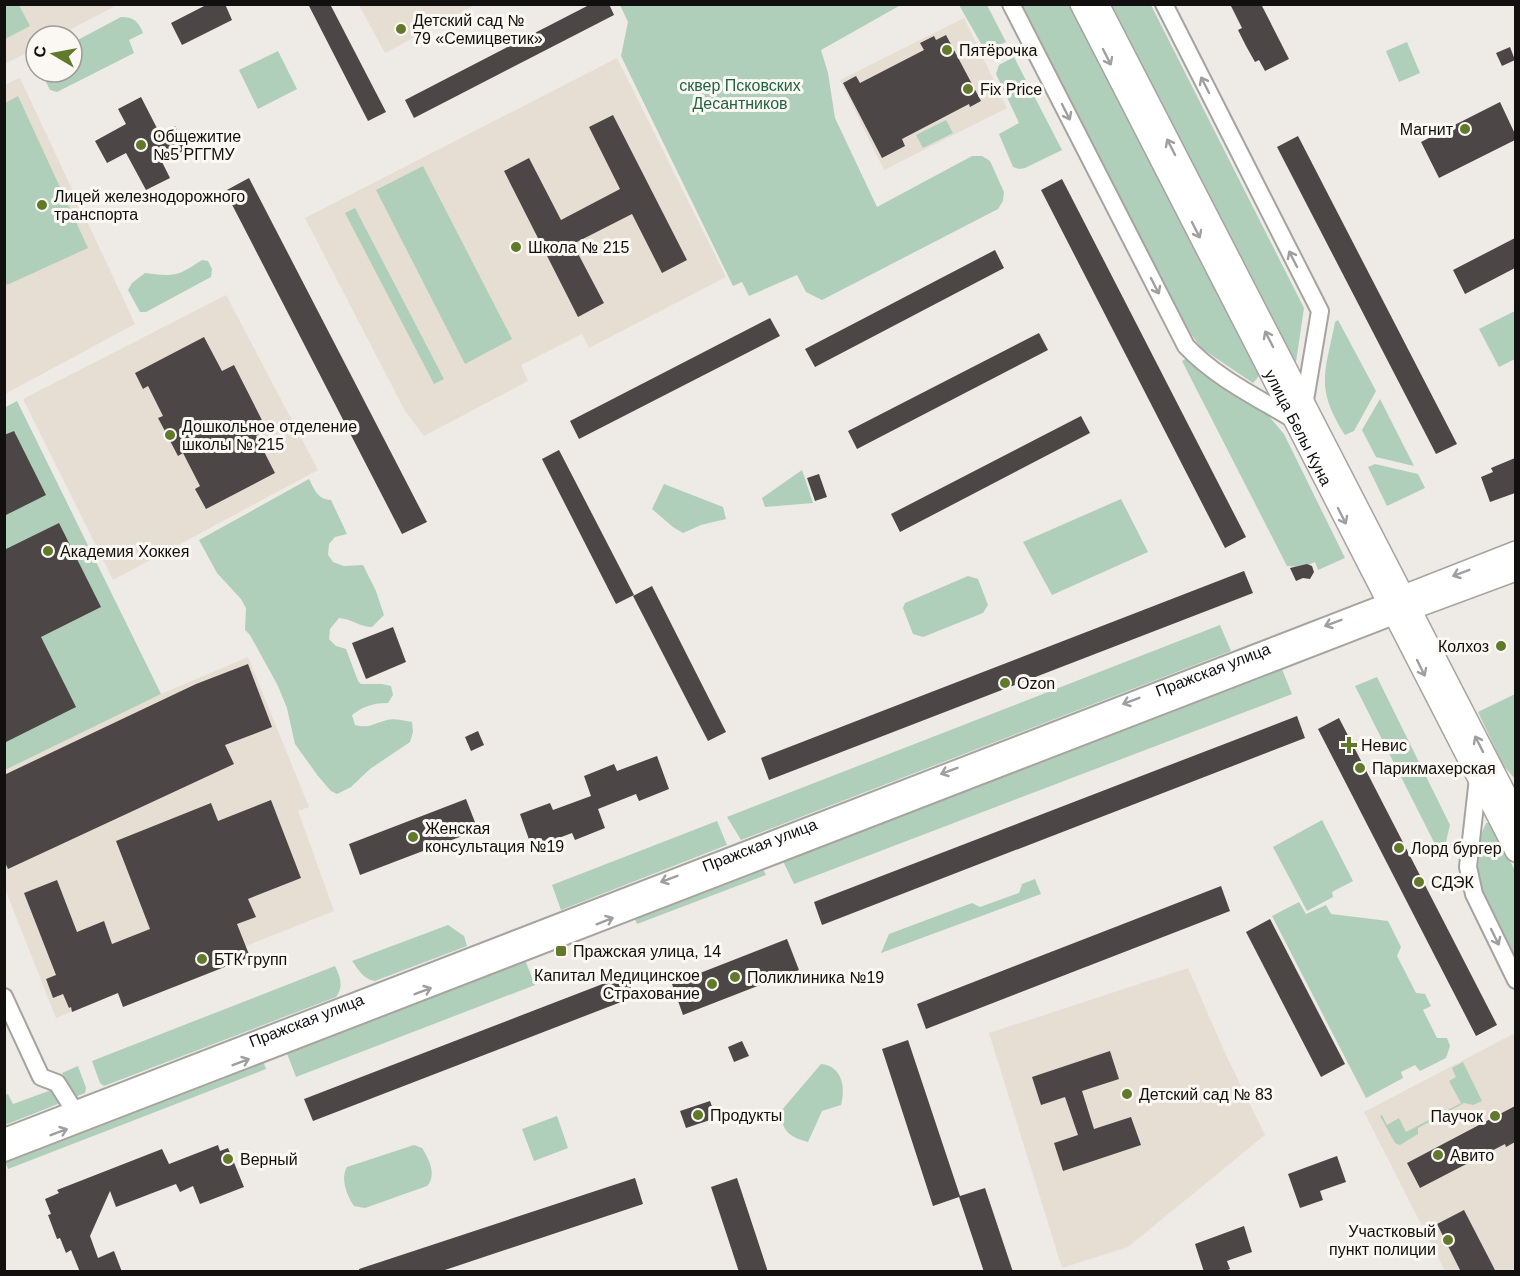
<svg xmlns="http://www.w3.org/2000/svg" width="1520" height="1276" font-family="Arial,sans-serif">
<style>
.built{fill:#e6ded3}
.green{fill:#b0cfbb}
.building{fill:#4c4746}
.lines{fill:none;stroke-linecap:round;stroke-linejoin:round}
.minor-casing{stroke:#a7a39f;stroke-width:20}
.tertiary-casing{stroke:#a7a39f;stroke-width:24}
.minor{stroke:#fff;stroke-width:16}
.tertiary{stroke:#fff;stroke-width:21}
.oneway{stroke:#a09f9f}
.poi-dot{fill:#60792b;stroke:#fbf7f2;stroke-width:2}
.labels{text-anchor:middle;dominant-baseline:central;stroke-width:6;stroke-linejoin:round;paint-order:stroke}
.poi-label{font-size:16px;fill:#11100e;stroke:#fbf7f2;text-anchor:start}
.park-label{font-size:16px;fill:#206541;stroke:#fbf7f2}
.street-label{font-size:16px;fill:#11100e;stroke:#fbf7f2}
</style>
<rect width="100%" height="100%" fill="#eeeae5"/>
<!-- built -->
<g class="built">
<path d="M5,5H117L58,36H36V48L5,64Z"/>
<path d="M359,5H475L385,53Z"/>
<path d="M964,18L1007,108L884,170L840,80Z"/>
<path d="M617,58L726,277L589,348L582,334L521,365L528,381L424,436L405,411L305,218Z"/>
<path d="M20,78L135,324L5,394L4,85Z"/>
<path d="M226,295L318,470L113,580L23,399Z"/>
<path d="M248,657L309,807L298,811L334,911L246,946L250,957L123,1007L117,993L56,1018L5,889V770L161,694Z"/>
<path d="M1188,968L1226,1055L1265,1135L1128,1247L1062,1268L989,1033Z"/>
<path d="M1515,1033V1271H1445L1364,1112Z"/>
</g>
<!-- green -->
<g class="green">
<path d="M5,4L19,5L30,26L5,39Z"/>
<path d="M620,5H899V6L821,50L828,73L835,118L877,207L972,156H982L990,161L1004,192L1003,201L998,209L822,300L806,292L797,275L749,296L742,282L733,286L621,56L628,22Z"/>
<path d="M959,5H987L1006,42L992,48L983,47Z"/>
<path d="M1021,5H1069L1259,376L1253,383L1201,348L1189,331Z"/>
<path d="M1108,5H1151L1304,308L1296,362L1291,360Z"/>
<path d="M121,17C134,17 138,21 143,33L129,40L134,53L57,92L50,90L41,72H72V43Z"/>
<path d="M1407,42L1420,73L1399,82L1386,51Z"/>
<path d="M278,51L297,89L258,109L239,70Z"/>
<path d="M1014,57L1062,150L1025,168L1019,169L1013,167L999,134L1019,123L996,74L999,65Z"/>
<path d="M18,96L88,248L7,285L4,278L5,103Z"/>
<path d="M946,120L953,133L923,148L916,135Z"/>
<path d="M423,166L512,339L465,364L376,190Z"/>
<path d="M355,208L444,379L434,384L345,213Z"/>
<path d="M202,260L208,261L212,269L211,277L146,312H140L128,290L132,283L145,273C175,277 178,276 202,260Z"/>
<path d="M1515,311V359L1499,367L1479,329Z"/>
<path d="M1338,320L1376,391L1354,431L1345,435C1315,387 1325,374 1335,322Z"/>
<path d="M1189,357L1267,414L1284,434L1345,558L1318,570L1315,562L1303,567L1287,566L1182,361Z"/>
<path d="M1380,399L1414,466L1376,457L1362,430Z"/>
<path d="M17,401L161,694L5,770L4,408Z"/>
<path d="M1375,464L1418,474L1425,488L1387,506L1368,467Z"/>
<path d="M802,470L813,503L765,507L762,498Z"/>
<path d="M309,479C315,490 317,499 331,500L347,534L335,537L329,544L328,555L333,562L344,566L363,565L376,591L384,615L372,627C360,627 352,619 339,618L330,629L329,639L336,646L346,649L358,681L361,684H382L391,686L393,695L388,703C373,703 364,706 352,715L355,725C368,729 375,723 387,720C395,718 404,721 412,722L413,732L410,742L370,769L351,787L337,794L331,791L318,776L295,744L287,708L278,686L250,635L245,630L246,608L241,599L217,573L199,540Z"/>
<path d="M664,484L723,507L726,519L701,525L683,533L673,527L652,509Z"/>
<path d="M1121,499L1148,552L1052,595L1023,542Z"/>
<path d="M968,576L978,579L988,605L983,613L923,637L913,634L903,608L905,603Z"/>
<path d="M1220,625L1231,651L741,840L727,817Z"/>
<path d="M1281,667L1292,694L794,884L782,859Z"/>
<path d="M1377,677L1450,825L1442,858L1355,686Z"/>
<path d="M1515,694V779L1503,765L1478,712Z"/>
<path d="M1322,820L1353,881L1332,892L1333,897L1307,911L1273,847Z"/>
<path d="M717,821L727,845L561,910L552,885Z"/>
<path d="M1486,823H1490L1493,827L1515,871V966L1477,882L1481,835Z"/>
<path d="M762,867L766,875L637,924L634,917Z"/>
<path d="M1035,879L1041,894L881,953L889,934L972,903L980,907L1019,893L1022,884Z"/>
<path d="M1299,902L1306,914L1326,905L1331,914L1388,921L1401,947L1397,956L1416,993L1425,994L1431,1006L1423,1010L1437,1038H1447L1450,1046L1446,1058L1420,1071L1415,1065L1401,1072L1403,1078L1366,1098L1272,916Z"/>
<path d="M448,925L464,936L467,946L375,981C363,979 359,970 352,961Z"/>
<path d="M525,960L535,985L296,1077L286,1051Z"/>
<path d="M335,966C340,976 344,987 336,997L104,1086L100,1083L92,1061Z"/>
<path d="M263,1061L266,1069L8,1169L5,1161Z"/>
<path d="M1463,1062L1482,1101L1473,1105L1464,1103L1418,1128V1134L1400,1145L1395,1143L1380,1116L1382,1115L1387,1125L1399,1118L1406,1132L1461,1103L1449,1081L1456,1077L1452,1068Z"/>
<path d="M821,1064C842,1066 846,1087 841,1105L822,1111L808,1142C789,1137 781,1130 781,1111Z"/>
<path d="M78,1066L86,1088L85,1093L75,1097L62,1073Z"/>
<path d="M54,1089L63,1102L5,1125V1095L8,1094L13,1104Z"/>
<path d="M557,1116L568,1148L534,1161L522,1129Z"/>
<path d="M414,1145L422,1148C429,1159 437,1175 427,1186L365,1208L354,1206C347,1196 340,1178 347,1167Z"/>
</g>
<!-- building -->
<g class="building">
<path d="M208,4H225L232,20L182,45L171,23Z"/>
<path d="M308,4H330L386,112L368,121Z"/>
<path d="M591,4H609L614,15L414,118L405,100Z"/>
<path d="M1230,4H1261L1289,59L1265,71L1259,60L1255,62L1246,46L1238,30L1242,28Z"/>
<path d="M946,35L981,101L970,107L969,104L902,139L905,146L882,158L843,83L856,76L860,83L924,50L920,43L934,36L936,40Z"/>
<path d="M1510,47L1515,60L1502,66L1496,53Z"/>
<path d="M141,97L160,134L175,126L187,149L162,162L170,178L146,190L126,153L107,163L95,141L126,124L118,109Z"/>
<path d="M1500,102L1515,134V140L1439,178L1421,142Z"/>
<path d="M613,115L687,260L662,273L632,214L573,244L604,303L578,317L504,171L529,158L561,220L620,189L589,127Z"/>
<path d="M1298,136L1457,444L1436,454L1277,147Z"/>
<path d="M249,178L427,522L402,534L225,191Z"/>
<path d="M1062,179L1246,537L1225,548L1041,190Z"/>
<path d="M1515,238V268L1465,294L1453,270Z"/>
<path d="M995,250L1004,268L815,367L805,349Z"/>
<path d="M770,318L780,336L579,439L570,421Z"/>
<path d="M1039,333L1048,350L857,449L848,431Z"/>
<path d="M204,337L222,371L234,365L267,430L256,436L275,473L206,509L195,489L200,486L183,453L178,456L158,418L163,416L148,386L143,389L135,373Z"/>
<path d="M1081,416L1090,433L900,532L891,514Z"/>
<path d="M14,431L46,495L4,516V435Z"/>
<path d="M559,450L634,595L616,604L542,459Z"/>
<path d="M1515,458V493L1490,502L1481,477L1493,472L1491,468Z"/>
<path d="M819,474L827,497L815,501L807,478Z"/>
<path d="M59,523L101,607L41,637L76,707L4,743V550Z"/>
<path d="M1307,564L1312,566L1314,572L1310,579L1303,578L1296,581L1290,568Z"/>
<path d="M1244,571L1253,593L769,780L761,758Z"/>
<path d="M652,586L726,732L708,741L633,596Z"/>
<path d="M393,627L406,662L366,679L352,643Z"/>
<path d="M248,664L272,727L225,745L234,764L8,869L4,860V775L196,684Z"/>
<path d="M1297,716L1305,738L822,925L814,902Z"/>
<path d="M1339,718L1497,1025L1476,1036L1318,729Z"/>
<path d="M478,731L484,745L471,751L465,737Z"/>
<path d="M657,756L669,789L639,801L636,794L598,809L605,828L575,840L572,833L532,848L520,814L550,803L553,810L591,796L584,776L614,764L617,771Z"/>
<path d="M466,799L478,830L360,875L349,844Z"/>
<path d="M271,800L301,878L248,899L256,917L237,924L250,957L123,1007L118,993L72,1012L71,1007L69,1008L63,994L53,998L46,979L56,975L24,893L57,880L77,932L104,921L112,944L150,929L116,841L211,803L218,821Z"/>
<path d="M1221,886L1230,911L926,1029L917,1004Z"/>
<path d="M1270,919L1345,1064L1321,1077L1246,932Z"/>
<path d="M787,939L799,970L683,1015L672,984Z"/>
<path d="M626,975L634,997L313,1121L304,1099Z"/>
<path d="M908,1040L960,1196L985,1188L1013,1272H984L959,1197L933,1206L882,1049Z"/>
<path d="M742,1041L749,1056L734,1062L728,1047Z"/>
<path d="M1110,1051L1119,1079L1082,1091L1094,1129L1131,1117L1141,1145L1063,1171L1054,1143L1078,1135L1065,1097L1041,1105L1032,1077Z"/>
<path d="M710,1101L716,1118L686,1128L680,1111Z"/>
<path d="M1515,1106V1142L1506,1147L1505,1144L1420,1188L1407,1163Z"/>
<path d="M218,1145L220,1151L228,1148L244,1187L200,1204L193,1186L180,1192L176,1184L116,1207L110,1191L90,1236L98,1258L114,1251L122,1272H80L71,1250L66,1253L60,1238L57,1239L48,1215L51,1214L45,1199L59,1193L57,1190L162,1149L169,1164Z"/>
<path d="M1337,1156L1346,1182L1320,1191L1323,1200L1300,1208L1288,1174Z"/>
<path d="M635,1178L643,1204L439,1272H360L359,1269Z"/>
<path d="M737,1178L768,1272H739L711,1187Z"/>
<path d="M1464,1210L1496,1272H1461L1437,1224Z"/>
<path d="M1244,1226L1252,1252L1227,1261L1230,1269L1223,1272H1204L1195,1244Z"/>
</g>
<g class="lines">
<defs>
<g id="minor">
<path d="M1011,4L1186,346C1215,377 1256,397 1293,419"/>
<path d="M1164,4L1320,311L1304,406"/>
<path d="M1478,778L1468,867L1474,894L1516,980"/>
<path d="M4,997L41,1077L57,1083L74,1110"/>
<path id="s1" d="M4,1137L1387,602"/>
<path d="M4,1153L1394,616"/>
</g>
<g id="tertiary">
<path id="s2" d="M1081,4L1516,851"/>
<path d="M1098,4L1516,815"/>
<path d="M1391,601L1516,552"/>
<path d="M1397,614L1516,570"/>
</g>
</defs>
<!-- minor casing -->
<use href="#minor" class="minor-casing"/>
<!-- tertiary casing -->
<use href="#tertiary" class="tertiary-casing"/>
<!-- minor -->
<use href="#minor" class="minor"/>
<!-- tertiary -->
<use href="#tertiary" class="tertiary"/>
</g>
<!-- one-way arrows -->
<defs><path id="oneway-shaft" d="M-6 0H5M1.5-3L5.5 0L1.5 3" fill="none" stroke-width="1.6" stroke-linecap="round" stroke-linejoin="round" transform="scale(1.5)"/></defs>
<g class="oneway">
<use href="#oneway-shaft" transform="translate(1107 57) rotate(63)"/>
<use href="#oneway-shaft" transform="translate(1205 85) rotate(-117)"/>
<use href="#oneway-shaft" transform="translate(1066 112) rotate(63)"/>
<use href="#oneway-shaft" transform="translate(1171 147) rotate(-117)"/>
<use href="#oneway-shaft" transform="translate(1196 230) rotate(63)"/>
<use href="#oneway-shaft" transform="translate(1293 259) rotate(-117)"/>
<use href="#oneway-shaft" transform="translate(1155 286) rotate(63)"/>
<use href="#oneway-shaft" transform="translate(1269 339) rotate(-117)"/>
<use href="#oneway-shaft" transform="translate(1342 516) rotate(63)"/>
<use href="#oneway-shaft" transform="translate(1461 573) rotate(159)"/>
<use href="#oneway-shaft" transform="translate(1333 623) rotate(159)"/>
<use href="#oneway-shaft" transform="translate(1421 668) rotate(64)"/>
<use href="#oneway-shaft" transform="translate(1131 701) rotate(159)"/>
<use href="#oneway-shaft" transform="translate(1479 744) rotate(-117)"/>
<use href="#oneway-shaft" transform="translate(949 771) rotate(159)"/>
<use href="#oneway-shaft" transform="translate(669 879) rotate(159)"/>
<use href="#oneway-shaft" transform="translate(605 921) rotate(-22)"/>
<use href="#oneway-shaft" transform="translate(1495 937) rotate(64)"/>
<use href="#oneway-shaft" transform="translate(423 991) rotate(-21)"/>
<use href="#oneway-shaft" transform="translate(241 1062) rotate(-21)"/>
<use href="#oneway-shaft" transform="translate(59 1132) rotate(-21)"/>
</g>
<!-- markers -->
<g class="poi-dot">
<circle cx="401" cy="29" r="6"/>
<circle cx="947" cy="50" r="6"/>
<circle cx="968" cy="89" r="6"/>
<circle cx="1465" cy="129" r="6"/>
<circle cx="141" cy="145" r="6"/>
<circle cx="42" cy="205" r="6"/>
<circle cx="516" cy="247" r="6"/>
<circle cx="170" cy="435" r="6"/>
<circle cx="48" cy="551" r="6"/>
<circle cx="1501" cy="646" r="6"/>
<circle cx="1005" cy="683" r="6"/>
<path d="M1346 736h6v6h6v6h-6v6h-6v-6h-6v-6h6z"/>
<circle cx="1360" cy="768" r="6"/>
<circle cx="413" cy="837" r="6"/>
<circle cx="1399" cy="848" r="6"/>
<circle cx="1419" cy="882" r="6"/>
<rect x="555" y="945" width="12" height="12" rx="3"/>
<circle cx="202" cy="959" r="6"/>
<circle cx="735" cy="977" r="6"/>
<circle cx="712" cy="984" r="6"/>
<circle cx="1127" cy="1094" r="6"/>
<circle cx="698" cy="1115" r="6"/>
<circle cx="1495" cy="1116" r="6"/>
<circle cx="1438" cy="1155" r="6"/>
<circle cx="228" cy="1159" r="6"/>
<circle cx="1448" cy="1240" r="6"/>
</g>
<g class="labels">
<!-- poi labels -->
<g class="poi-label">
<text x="413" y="20">Детский сад №<tspan x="413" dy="18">79 «Семицветик»</tspan></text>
<text x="959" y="50">Пятёрочка</text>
<text x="980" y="89">Fix Price</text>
<text x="1453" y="129" text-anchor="end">Магнит</text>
<text x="153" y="136">Общежитие<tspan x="153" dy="18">№5 РГГМУ</tspan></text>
<text x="54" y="196">Лицей железнодорожного<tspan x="54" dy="18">транспорта</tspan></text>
<text x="528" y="247">Школа № 215</text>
<text x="182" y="426">Дошкольное отделение<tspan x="182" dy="18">школы № 215</tspan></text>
<text x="60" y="551">Академия Хоккея</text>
<text x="1489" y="646" text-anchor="end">Колхоз</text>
<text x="1017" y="683">Ozon</text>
<text x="1361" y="745">Невис</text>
<text x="1372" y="768">Парикмахерская</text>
<text x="425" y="828">Женская<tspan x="425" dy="18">консультация №19</tspan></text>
<text x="1411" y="848">Лорд бургер</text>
<text x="1431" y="882">СДЭК</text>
<text x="573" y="951">Пражская улица, 14</text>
<text x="214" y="959">БТК групп</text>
<text x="700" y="975" text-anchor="end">Капитал Медицинское<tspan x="700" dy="18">Страхование</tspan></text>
<text x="747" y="977">Поликлиника №19</text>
<text x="1139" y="1094">Детский сад № 83</text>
<text x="710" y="1115">Продукты</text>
<text x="1483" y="1116" text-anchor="end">Паучок</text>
<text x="1450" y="1155">Авито</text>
<text x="240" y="1159">Верный</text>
<text x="1436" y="1231" text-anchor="end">Участковый<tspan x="1436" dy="18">пункт полиции</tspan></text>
</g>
<!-- park labels -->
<g class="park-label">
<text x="740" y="85">сквер Псковских<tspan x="740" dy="18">Десантников</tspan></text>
</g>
<!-- street labels -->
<g class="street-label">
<text stroke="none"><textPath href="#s2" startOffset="476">улица Белы Куна</textPath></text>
<text stroke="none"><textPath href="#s1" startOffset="1296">Пражская улица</textPath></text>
<text stroke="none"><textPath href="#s1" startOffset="810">Пражская улица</textPath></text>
<text stroke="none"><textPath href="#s1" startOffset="324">Пражская улица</textPath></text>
</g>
</g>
<!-- border -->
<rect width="1520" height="1276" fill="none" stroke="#11100e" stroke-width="12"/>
<!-- north arrow -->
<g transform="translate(54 54) rotate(280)"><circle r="28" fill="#fbf7f2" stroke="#9d9b97" stroke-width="1.5"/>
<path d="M0-4.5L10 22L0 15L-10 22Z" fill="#60792b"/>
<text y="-9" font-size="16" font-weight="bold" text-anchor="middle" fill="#11100e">С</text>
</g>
</svg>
